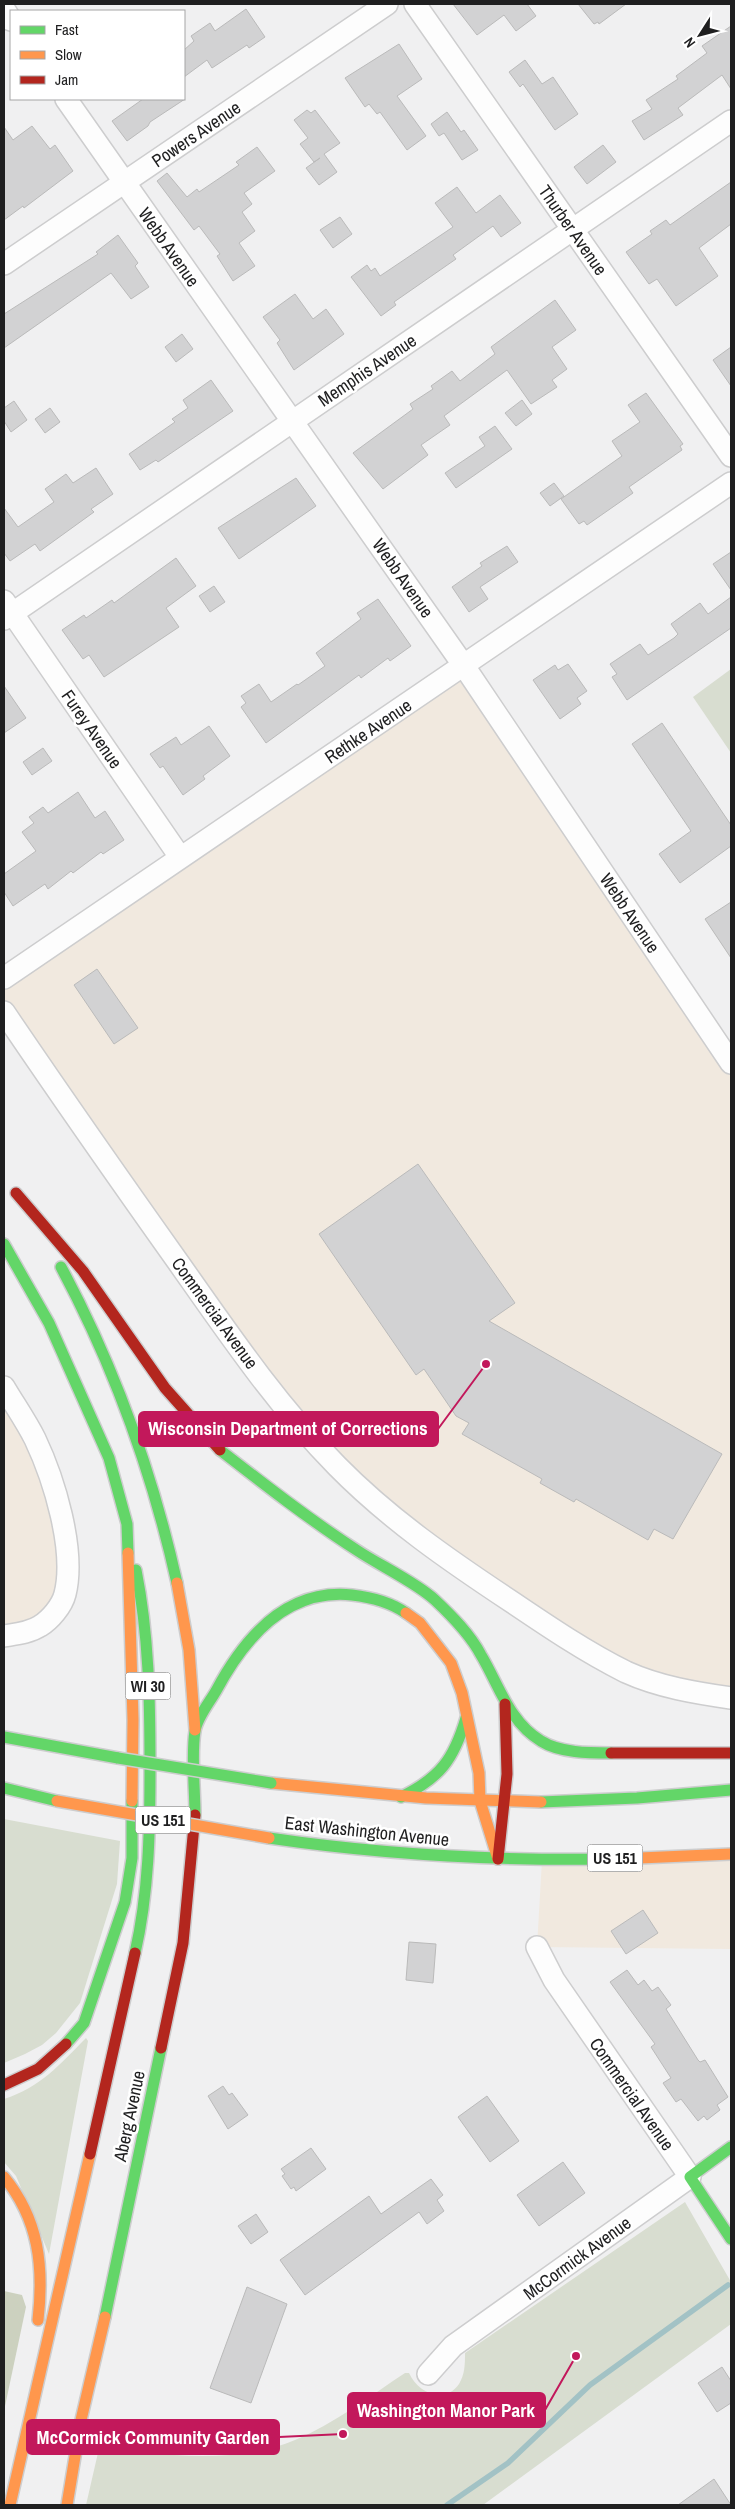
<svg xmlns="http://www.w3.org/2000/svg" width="735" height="2509" font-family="'Archivo Narrow',sans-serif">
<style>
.commercial{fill:#f1e9df}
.green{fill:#d8ddd0}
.forest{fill:#ccd1bf}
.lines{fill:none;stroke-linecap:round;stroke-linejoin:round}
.stream{stroke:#a2c2c5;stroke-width:5.5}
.building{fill:#d2d2d3;stroke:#bababa}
.street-casing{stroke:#cdcdce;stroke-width:24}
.fast-casing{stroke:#cdcdce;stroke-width:14}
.slow-casing{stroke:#cdcdce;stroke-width:14}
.jam-casing{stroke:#cdcdce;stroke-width:14}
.street{stroke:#fdfdfd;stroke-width:21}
.fast{stroke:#63d668;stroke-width:11}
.slow{stroke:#ff974d;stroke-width:11}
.jam{stroke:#b3261e;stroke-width:11}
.fast-bridge-casing{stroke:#cdcdce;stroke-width:14;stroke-linecap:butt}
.slow-bridge-casing{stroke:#cdcdce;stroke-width:14;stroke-linecap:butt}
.fast-bridge{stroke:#63d668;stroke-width:11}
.slow-bridge{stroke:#ff974d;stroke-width:11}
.labels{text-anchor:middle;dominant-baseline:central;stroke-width:5;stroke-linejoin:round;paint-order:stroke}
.shield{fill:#fff;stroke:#626263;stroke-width:1}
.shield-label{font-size:16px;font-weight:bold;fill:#1f1f20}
.street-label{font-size:18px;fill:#1f1f20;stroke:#fff}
.leader{fill:none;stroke:#c2185b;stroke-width:2}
.callout-dot{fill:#c2185b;stroke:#fff;stroke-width:2}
.callout{fill:#c2185b;stroke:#c2185b;stroke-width:2}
.callout-label{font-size:19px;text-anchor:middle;font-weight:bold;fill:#fff}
</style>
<rect width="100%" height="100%" fill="#f0f0f1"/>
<!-- commercial -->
<g class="commercial">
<path d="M464,666L731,1063V1698L686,1691L567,1639L337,1465L4,1012V978Z"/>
<path d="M4,1387L35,1439L68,1561L53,1616L4,1636Z"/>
<path d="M731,1854V1949L537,1947L542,1860Z"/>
</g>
<!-- green -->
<g class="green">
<path d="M731,669V753L693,697Z"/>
<path d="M4,1819L120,1841L117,1884L80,2003L56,2033L42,2045L25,2054L4,2063Z"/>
<path d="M86,2038L88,2041L49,2254L16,2176L4,2162V2099C41,2087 59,2065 86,2038Z"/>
<path d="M685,2202L731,2282V2324L483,2505H86L100,2444C156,2457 240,2464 295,2440C334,2424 370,2396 405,2373H409C418,2393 444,2405 459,2384C465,2374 465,2364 465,2353Z"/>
</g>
<!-- forest -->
<path class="forest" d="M4,2291L22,2295L26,2307L4,2411Z"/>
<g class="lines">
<!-- stream -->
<path class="stream" d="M447,2505L508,2463L590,2385L728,2285"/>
</g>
<!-- building -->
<g class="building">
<path d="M453,4H527L536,16L516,31L504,15L477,35Z"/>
<path d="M578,4H626L599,24L598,22L594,24Z"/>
<path d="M246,9L265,37L249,48L247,45L212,68L207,60L184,77V50L194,41L191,36L210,23L215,31Z"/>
<path d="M731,26V89L722,75L678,108L683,115L644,140L632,121L652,109L646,100L678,79L676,76L707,53L702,46Z"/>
<path d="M399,44L422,79L397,96L426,136L407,150L380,112L377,114L369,104L365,107L345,78Z"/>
<path d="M525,60L542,84L553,77L578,114L555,130L523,84L520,87L509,72Z"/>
<path d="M143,99H185L150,122L148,126L127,141L112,121Z"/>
<path d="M307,110L311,113L315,110L340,143L324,154L337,172L319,185L306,168L320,158L314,162L300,144L308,138L294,120Z"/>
<path d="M447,112L461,132L464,130L478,150L462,160L444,133L439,136L431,124Z"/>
<path d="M32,126L50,149L55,145L73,171L24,208L23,206L4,220V127L13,140Z"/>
<path d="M603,145L616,162L587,184L574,167Z"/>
<path d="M257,147L275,171L244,193L252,204L242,212L255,231L239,243L255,266L233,281L217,256L220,254L199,226L194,230L157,181L167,173L187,197L197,189L199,192L239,165L236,162Z"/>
<path d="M731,182V224L699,248L718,276L676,306L657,279L649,284L626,252L652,234L650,231L666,220L670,225Z"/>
<path d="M457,187L476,213L500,195L521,223L501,237L493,226L453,255L456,259L394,302L396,305L381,316L351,277L367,265L371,271L375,268L380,276L453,227L435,203Z"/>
<path d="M340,217L352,234L333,248L320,230Z"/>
<path d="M118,235L138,263L135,266L149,287L131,299L111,273L4,348V314L98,254L96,252Z"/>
<path d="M295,294L313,319L326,309L344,334L294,370L277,343L280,340L263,317Z"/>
<path d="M555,300L576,330L552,347L567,369L552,380L557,387L531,404L507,370L444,416L450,425L421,445L428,455L383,489L353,453L413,409L410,404L433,389L431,386L452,371L460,381L495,354L491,347Z"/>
<path d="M182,334L193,349L176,362L165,347Z"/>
<path d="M731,347V386L713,360Z"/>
<path d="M211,380L233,411L158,462L156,460L140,470L129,454L175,422L172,419L188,408L183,400Z"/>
<path d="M646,393L683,444L680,446L682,450L629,487L633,493L587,525L584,521L579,524L561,499L622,456L612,441L640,422L628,405Z"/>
<path d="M522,400L532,414L516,426L505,413Z"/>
<path d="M14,401L27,420L11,432L4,421V408Z"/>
<path d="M50,408L60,422L45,433L35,419Z"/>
<path d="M495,426L512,449L456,488L445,473L485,446L479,437Z"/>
<path d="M96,468L113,494L91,509L94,512L40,551L35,544L10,561L4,553V508L18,527L54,502L45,489L66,474L73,483Z"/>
<path d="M296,478L316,506L239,559L218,528Z"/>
<path d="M554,483L564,496L550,506L540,493Z"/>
<path d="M507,546L518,562L480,587L488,599L469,612L452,587L482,566L480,563Z"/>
<path d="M731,552V590L713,564Z"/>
<path d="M176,558L196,586L166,608L179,627L104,677L89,655L83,659L62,630L84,615L86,618L112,600L114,603Z"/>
<path d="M214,586L225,602L210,612L199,596Z"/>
<path d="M731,597V628L627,700L612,677L617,674L610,664L640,644L648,655L674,638L678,634L671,624L700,603L708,614Z"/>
<path d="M378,599L411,646L390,661L388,658L361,678L359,675L266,743L241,707L246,703L241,696L259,684L271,702L297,684L298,685L325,666L316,653L361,619L357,613Z"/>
<path d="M568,664L587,691L577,698L581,704L560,719L533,680L555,665L558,670Z"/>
<path d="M4,686L26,718L4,733Z"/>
<path d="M662,723L731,825V846L680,883L659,854L691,831L632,744Z"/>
<path d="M209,726L230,756L203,776L205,779L183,795L163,766L160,768L150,754L176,737L181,745Z"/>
<path d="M43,748L52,761L32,775L23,762Z"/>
<path d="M78,792L95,818L105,811L124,840L103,854L101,852L73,873L71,871L48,889L45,884L13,906L4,892V874L36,851L22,832L34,823L29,817L43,807L48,813Z"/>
<path d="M731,902V958L705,919Z"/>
<path d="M97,969L138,1028L114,1044L74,985Z"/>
<path d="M418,1164L515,1303L489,1321L722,1454L673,1539L654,1529L648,1540L576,1499L574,1502L540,1483L542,1479L462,1434L469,1423L456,1416L424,1369L416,1375L319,1234Z"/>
<path d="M643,1910L658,1933L626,1954L611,1931Z"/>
<path d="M409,1942L436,1944L433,1983L406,1980Z"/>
<path d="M627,1970L638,1985L644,1980L652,1991L658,1987L671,2005L666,2009L698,2060L700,2062L705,2060L728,2097L717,2105L720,2110L707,2120L704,2116L698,2121L681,2099L676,2102L663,2083L671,2078L651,2047L655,2044L610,1982Z"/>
<path d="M223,2086L229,2095L232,2093L248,2115L228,2129L208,2096Z"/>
<path d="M487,2096L519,2141L490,2162L458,2117Z"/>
<path d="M311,2148L326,2169L296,2191L294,2187L291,2189L282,2176L285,2174L281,2169Z"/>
<path d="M563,2162L585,2193L539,2226L517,2195Z"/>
<path d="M431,2179L443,2195L437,2200L444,2211L427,2224L419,2212L305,2295L280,2260L369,2196L381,2214Z"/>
<path d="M256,2214L268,2232L251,2244L238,2226Z"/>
<path d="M247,2287L287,2304L251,2403L210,2388Z"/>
<path d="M722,2367L731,2381V2403L717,2412L698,2383Z"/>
<path d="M714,2479L731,2505H678Z"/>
</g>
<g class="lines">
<defs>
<g id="street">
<path d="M415,4L731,456"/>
<path d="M4,9L11,20"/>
<path d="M66,99L464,666L731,1063"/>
<path d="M4,264L387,4"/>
<path d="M4,601L180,857"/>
<path d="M4,619L731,121"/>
<path d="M4,978L731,483"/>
<path d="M4,1012C61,1096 119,1179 178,1262C228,1333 276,1404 337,1466C389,1519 450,1561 512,1602C549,1627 586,1652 626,1672C659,1687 696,1693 731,1698"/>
<path d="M4,1387C14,1404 26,1421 35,1439C54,1479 76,1550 65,1594C62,1606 50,1620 40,1626C29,1633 16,1634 4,1636"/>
<path d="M428,2374L453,2346L690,2177L554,1980L537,1947"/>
</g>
<g id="fast">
<path d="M4,1244L49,1323L109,1458L127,1524L128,1553"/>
<path d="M61,1267C115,1368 152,1471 177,1583"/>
<path d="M220,1450C265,1485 310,1520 358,1551C379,1565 417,1583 435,1600C452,1616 470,1634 481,1655C499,1685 509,1722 541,1741C560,1753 589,1753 611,1753"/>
<path d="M4,1737L118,1758"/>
<path d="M4,1788L57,1801"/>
<path d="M401,1797C440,1778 454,1759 466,1718"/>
<path d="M541,1802L637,1798L731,1790"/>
<path d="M195,1815C195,1790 191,1755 195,1731C197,1718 209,1703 216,1691C244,1638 286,1588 352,1595C370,1597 390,1602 406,1613"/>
<path d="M269,1838C385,1855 500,1861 617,1859"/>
<path d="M135,1953C149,1892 150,1830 150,1768C150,1701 149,1635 136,1570"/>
<path d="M66,2044L84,2023L125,1902L132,1858V1801"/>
<path d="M731,2147L690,2177L731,2239"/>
<path d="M105,2317L161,2048"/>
</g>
<g id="slow">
<path d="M128,1553L133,1720L132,1801"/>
<path d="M177,1583L189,1650L195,1730"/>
<path d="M406,1613L420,1623L451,1663L462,1693L479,1773L480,1801L498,1859"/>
<path d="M271,1783L426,1798L541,1802"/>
<path d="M617,1859L731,1854"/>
<path d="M4,2177C39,2219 44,2267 38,2320"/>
<path d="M10,2505L90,2154"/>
<path d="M67,2505L81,2420L105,2317"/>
</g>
<g id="jam">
<path d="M16,1193L83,1271L165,1388L220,1450"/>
<path d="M611,1753H731"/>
<path d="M498,1859L507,1774L505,1704"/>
<path d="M161,2048L183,1943L195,1815"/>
<path d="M4,2085L38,2069L66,2044"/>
<path d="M90,2154L135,1953"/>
</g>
</defs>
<!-- street casing -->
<use href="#street" class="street-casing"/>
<!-- fast casing -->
<use href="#fast" class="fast-casing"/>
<!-- slow casing -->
<use href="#slow" class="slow-casing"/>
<!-- jam casing -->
<use href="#jam" class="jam-casing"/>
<!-- street -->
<use href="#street" class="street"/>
<!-- fast -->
<use href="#fast" class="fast"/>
<!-- slow -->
<use href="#slow" class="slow"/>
<!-- jam -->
<use href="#jam" class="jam"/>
<defs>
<path id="fast-bridge" d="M118,1758L271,1783"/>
<path id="slow-bridge" d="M57,1801L269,1838"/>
</defs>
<!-- fast-bridge casing -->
<use href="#fast-bridge" class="fast-bridge-casing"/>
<!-- slow-bridge casing -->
<use href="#slow-bridge" class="slow-bridge-casing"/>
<!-- fast-bridge -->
<use href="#fast-bridge" class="fast-bridge"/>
<!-- slow-bridge -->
<use href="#slow-bridge" class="slow-bridge"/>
</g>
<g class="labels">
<!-- shield labels -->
<g class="shield">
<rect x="125.5" y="1672.5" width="45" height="27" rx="4"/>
<rect x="135.5" y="1806.5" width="55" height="27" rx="4"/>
<rect x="587.5" y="1844.5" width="55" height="27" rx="4"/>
</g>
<g class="shield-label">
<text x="148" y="1686">WI 30</text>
<text x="163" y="1820">US 151</text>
<text x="615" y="1858">US 151</text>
</g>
<!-- street labels -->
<g class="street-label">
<text transform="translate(196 134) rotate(-34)">Powers Avenue</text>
<text transform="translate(573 230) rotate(55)">Thurber Avenue</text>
<text transform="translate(169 247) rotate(55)">Webb Avenue</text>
<text transform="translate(367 370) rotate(-34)">Memphis Avenue</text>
<text transform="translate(403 578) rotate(55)">Webb Avenue</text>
<text transform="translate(92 729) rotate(55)">Furey Avenue</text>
<text transform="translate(368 731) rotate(-34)">Rethke Avenue</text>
<text transform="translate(630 913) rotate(56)">Webb Avenue</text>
<text transform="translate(215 1313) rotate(54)">Commercial Avenue</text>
<text transform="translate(367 1831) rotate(6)">East Washington Avenue</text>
<text transform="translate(632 2094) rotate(55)">Commercial Avenue</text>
<text transform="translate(129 2116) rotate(-78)">Aberg Avenue</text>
<text transform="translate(577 2258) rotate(-36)">McCormick Avenue</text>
</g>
</g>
<!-- callouts -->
<path class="leader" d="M486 1364L438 1429M576 2356L545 2410M343 2434L279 2437"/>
<g class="callout-dot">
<circle cx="486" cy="1364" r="5"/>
<circle cx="576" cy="2356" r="5"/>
<circle cx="343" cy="2434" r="5"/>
</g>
<g class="callout">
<rect x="139" y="1412" width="299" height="34" rx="5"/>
<rect x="348" y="2393" width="197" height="34" rx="5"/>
<rect x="27" y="2420" width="252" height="34" rx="5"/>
</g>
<g class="callout-label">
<text x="288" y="1435">Wisconsin Department of Corrections</text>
<text x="446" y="2417">Washington Manor Park</text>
<text x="153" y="2444">McCormick Community Garden</text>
</g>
<!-- border -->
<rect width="735" height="2509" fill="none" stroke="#1f1f20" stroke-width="10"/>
<!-- legend -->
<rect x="10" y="10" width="175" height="90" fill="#ffffff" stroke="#a5a5a6"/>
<rect x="20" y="26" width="25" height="8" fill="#63d668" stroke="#a5a5a6"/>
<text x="55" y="35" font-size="15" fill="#1f1f20">Fast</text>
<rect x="20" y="51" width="25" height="8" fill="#ff974d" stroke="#a5a5a6"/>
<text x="55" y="60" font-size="15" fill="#1f1f20">Slow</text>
<rect x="20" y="76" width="25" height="8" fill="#b3261e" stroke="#a5a5a6"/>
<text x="55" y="85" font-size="15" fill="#1f1f20">Jam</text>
<!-- north arrow -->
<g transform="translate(700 35) rotate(234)" stroke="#ffffff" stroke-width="4" paint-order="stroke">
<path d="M0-4L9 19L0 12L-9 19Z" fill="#1f1f20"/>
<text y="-8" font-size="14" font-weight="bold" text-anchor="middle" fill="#1f1f20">N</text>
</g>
</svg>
